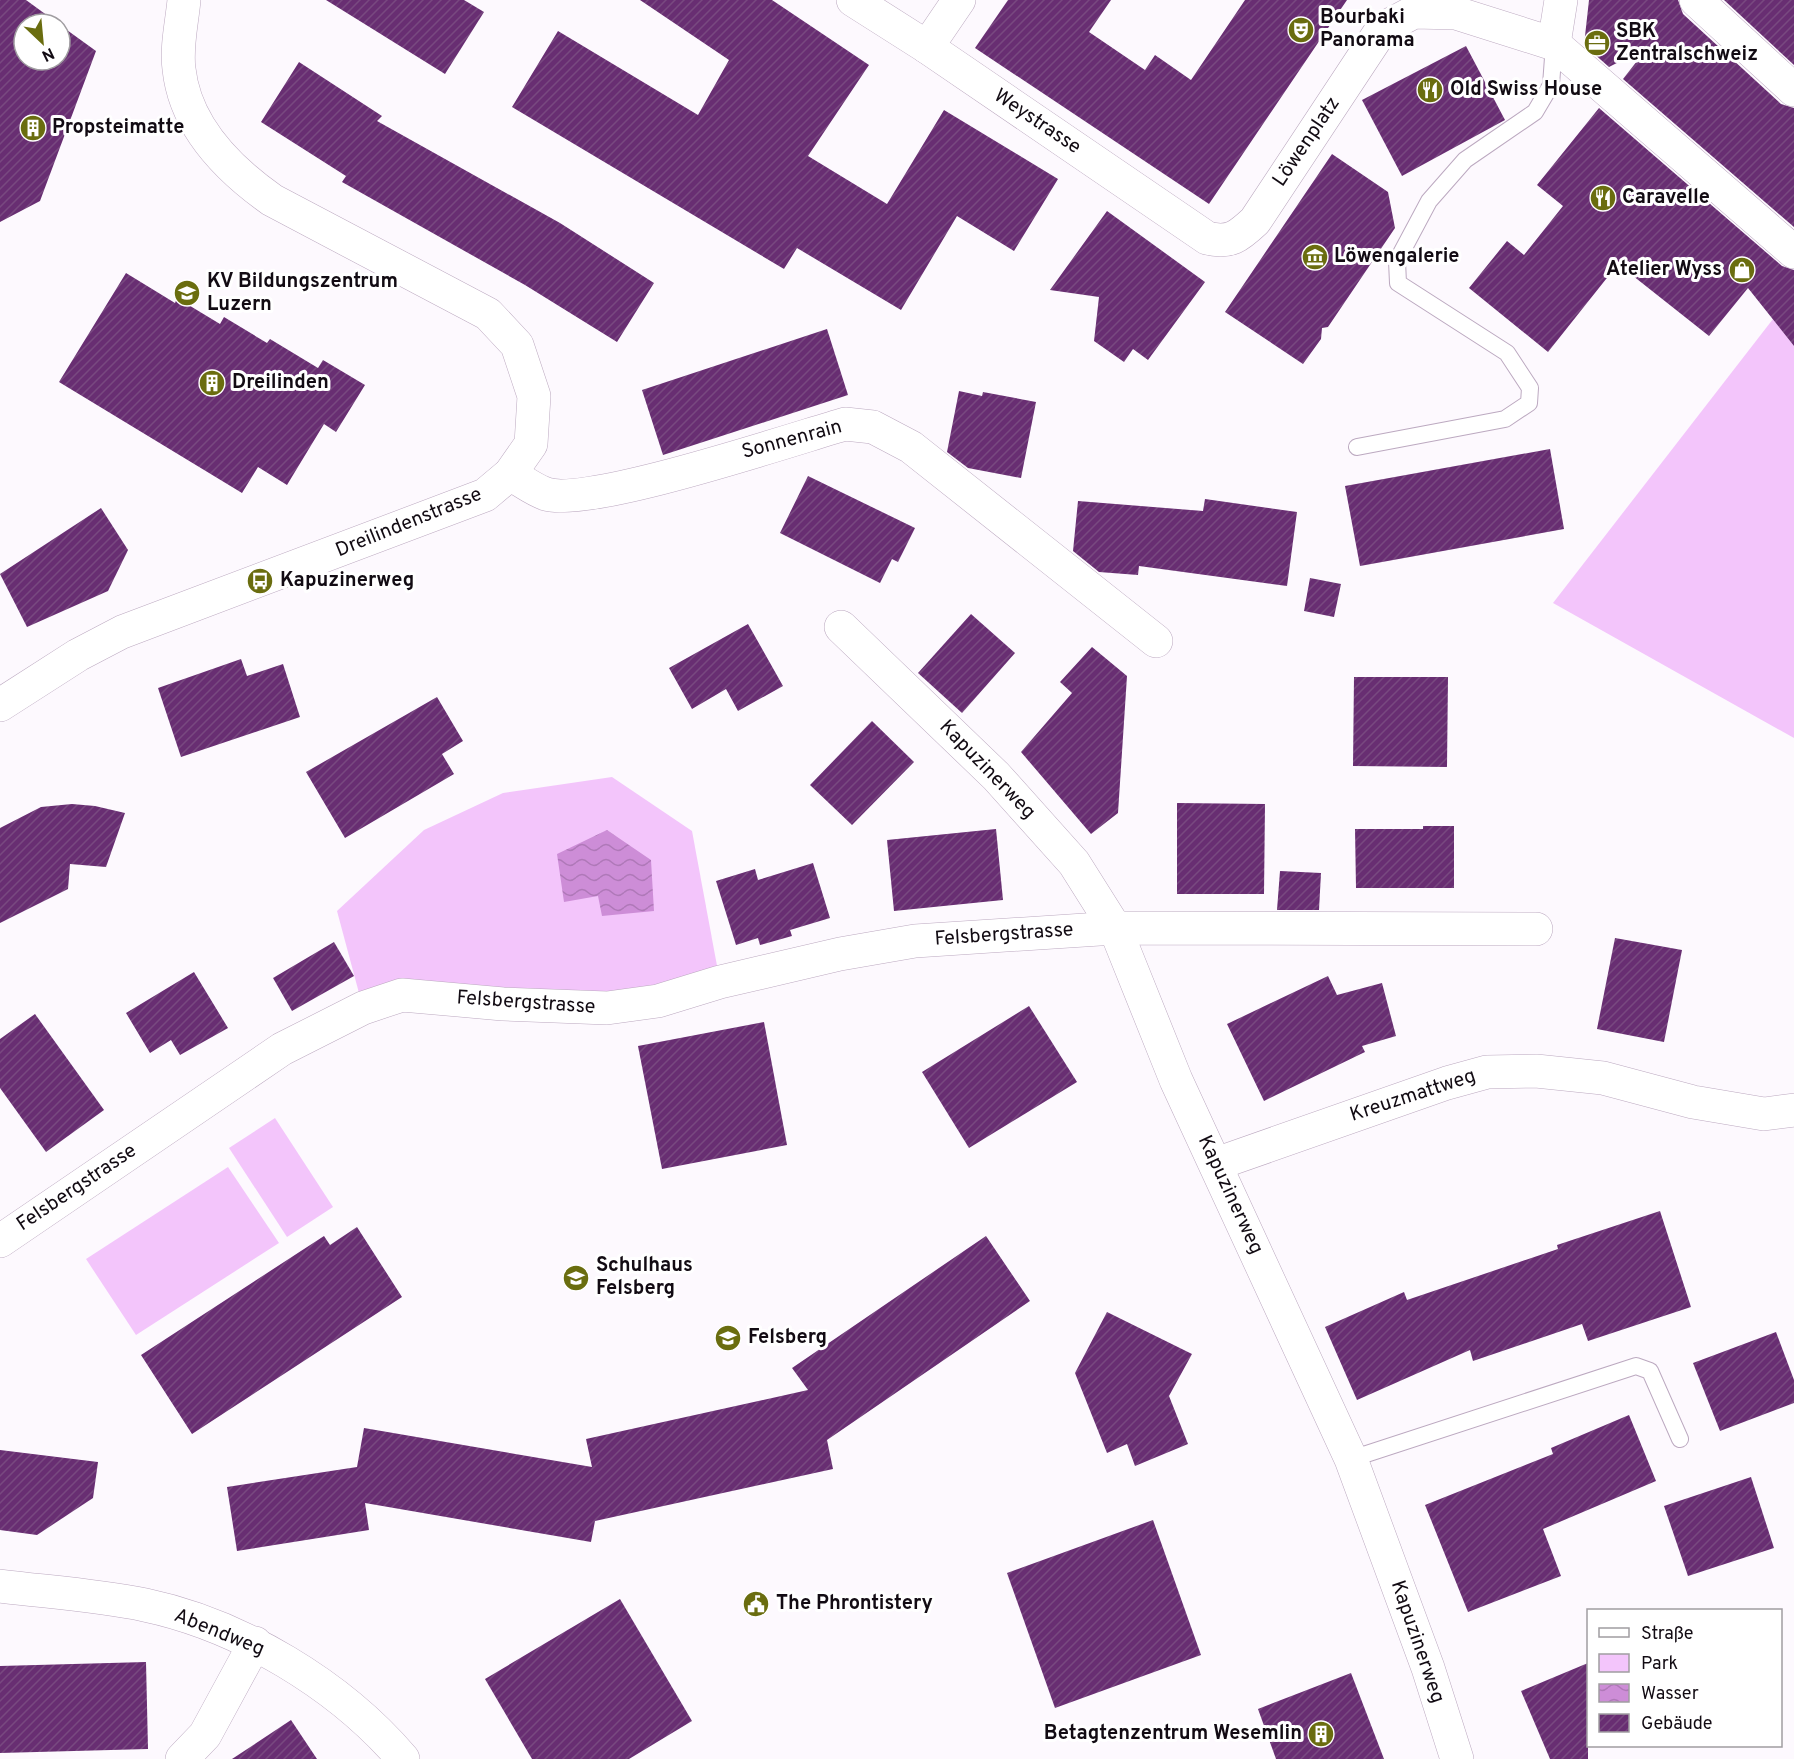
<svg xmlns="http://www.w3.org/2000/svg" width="1794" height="1759" font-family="Overpass,sans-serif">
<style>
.green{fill:#f3c5fb}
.water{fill:url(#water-waves)}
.building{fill:url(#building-hatch)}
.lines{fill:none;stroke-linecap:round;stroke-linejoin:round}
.lane-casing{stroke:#bca9c0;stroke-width:18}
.street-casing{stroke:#bca9c0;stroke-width:34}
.lane{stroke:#fff;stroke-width:16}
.street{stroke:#fff;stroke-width:33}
.labels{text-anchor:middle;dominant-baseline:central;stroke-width:6;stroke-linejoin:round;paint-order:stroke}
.poi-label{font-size:20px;font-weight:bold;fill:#120b13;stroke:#fff;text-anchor:start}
.street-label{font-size:20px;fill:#120b13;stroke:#fff}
</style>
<defs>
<pattern id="water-waves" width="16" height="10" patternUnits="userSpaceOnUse" patternTransform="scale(1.5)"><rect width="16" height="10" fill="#cd8dd7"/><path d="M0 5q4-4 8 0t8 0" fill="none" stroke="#af78b8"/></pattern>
<pattern id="building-hatch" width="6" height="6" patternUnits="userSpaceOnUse" patternTransform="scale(1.5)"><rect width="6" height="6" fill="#682e72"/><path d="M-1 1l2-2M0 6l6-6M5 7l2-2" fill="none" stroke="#784980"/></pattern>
</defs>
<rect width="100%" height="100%" fill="#fdf9fe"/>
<!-- green -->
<g class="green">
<path d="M1773,319L1794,346V738L1553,603Z"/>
<path d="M612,777L692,831L720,982L693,991L363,1008L337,911L424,830L503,793Z"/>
<path d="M275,1118L333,1207L287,1237L229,1148Z"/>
<path d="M228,1167L279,1243L136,1335L86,1259Z"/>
</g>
<!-- water -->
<path class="water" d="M607,830L651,860L654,911L602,916L598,896L564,902L557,854Z"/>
<!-- building -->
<g class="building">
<path d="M0,0H26L59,24H24V60H60V25L96,51L40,201L0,222Z"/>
<path d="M326,0H464L484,12L445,74Z"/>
<path d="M640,0H772L869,65L808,156L887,204L944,110L1058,179L1014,251L957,216L901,310L797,248L784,269L512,107L558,31L698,115L729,60Z"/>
<path d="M1008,0H1111L1089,32L1145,70L1155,55L1191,80L1245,0H1347L1209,204L975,48Z"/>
<path d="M1589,0H1678L1683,14L1781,104L1794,108V227L1623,79L1648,47L1609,67L1584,45Z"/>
<path d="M1724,0H1794V65Z"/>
<path d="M1466,46L1505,120L1402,176L1362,100Z"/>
<path d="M299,62L382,116L377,121L560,223L654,283L617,342L525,285L342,182L346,176L261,122Z"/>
<path d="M1599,108L1782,266L1794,270V346L1748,288L1709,336L1618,264L1548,352L1469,288L1507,241L1524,255L1563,206L1537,185Z"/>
<path d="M1332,154L1388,192L1395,228L1328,327L1322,328L1321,339L1303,364L1225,312Z"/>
<path d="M1107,211L1205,282L1148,360L1133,349L1124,362L1094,341L1099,297L1050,290Z"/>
<path d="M126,273L175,303L177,298L220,324L224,317L267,343L270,339L318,368L323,360L365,385L336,432L324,424L287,485L258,467L242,493L59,382Z"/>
<path d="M827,329L848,395L663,455L642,390Z"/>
<path d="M959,391L982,396L983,392L1036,402L1021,478L968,468L947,452Z"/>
<path d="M1550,449L1564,529L1360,566L1345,486Z"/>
<path d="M808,476L915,528L898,562L892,559L880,583L780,533Z"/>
<path d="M1205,499L1297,512L1287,586L1139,566L1138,575L1099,572L1073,551L1078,501L1203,511Z"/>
<path d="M101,508L128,550L108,591L27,627L0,574Z"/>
<path d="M1310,578L1341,584L1334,617L1304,611Z"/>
<path d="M971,614L1015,653L962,713L918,673Z"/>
<path d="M748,624L783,686L738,711L726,689L692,709L669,668Z"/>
<path d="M1092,647L1127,676L1118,813L1091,834L1021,752L1072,693L1060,682Z"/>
<path d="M241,659L247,676L283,664L300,717L181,757L158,688Z"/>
<path d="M1354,677H1448L1447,767L1353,766Z"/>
<path d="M437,697L463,741L442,754L454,774L345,838L306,772Z"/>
<path d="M872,721L914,762L852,825L810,785Z"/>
<path d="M1177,803L1265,804L1264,894H1177Z"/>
<path d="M72,804L95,806L125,813L106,867L70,864L68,889L0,923V828L41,807Z"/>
<path d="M1423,826H1454V888H1356L1355,829H1423Z"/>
<path d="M996,829L1003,900L894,911L887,840Z"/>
<path d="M813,863L830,918L790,930L792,936L760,945L758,938L736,945L716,881L755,869L758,880Z"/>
<path d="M1280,871L1321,873L1319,910H1277Z"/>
<path d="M1615,938L1682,950L1664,1042L1597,1029Z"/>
<path d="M334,942L354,976L292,1011L273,978Z"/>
<path d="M194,972L228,1028L180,1055L171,1040L150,1053L126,1013Z"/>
<path d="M1328,976L1337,995L1382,983L1396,1036L1362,1046L1365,1052L1264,1101L1227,1024Z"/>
<path d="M1029,1006L1077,1082L969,1148L922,1072Z"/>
<path d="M35,1014L104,1110L46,1152L0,1088V1039Z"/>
<path d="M764,1022L787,1145L662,1169L638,1046Z"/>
<path d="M1660,1211L1691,1307L1588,1341L1582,1324L1473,1361L1470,1350L1357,1400L1325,1327L1404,1292L1407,1300L1558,1249L1557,1245Z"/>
<path d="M357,1227L402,1297L192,1434L141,1355L324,1236L330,1245Z"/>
<path d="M986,1236L1030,1301L827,1440L833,1469L595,1521L591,1542L365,1503L369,1530L237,1551L227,1487L357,1467L364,1428L592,1467L586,1439L808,1390L792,1368Z"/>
<path d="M1107,1312L1192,1354L1169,1396L1188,1444L1135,1466L1127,1444L1107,1453L1075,1373Z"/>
<path d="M1776,1332L1794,1380V1403L1720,1431L1693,1363Z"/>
<path d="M1629,1415L1656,1481L1543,1529L1561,1576L1468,1612L1425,1505L1553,1454L1551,1448Z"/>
<path d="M0,1450L98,1462L93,1498L37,1535L0,1530Z"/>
<path d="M1751,1477L1774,1548L1688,1576L1664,1506Z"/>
<path d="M1153,1520L1201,1655L1055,1708L1007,1573Z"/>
<path d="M620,1599L692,1721L629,1759H532L485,1679Z"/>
<path d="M146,1662L148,1749L0,1753V1666Z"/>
<path d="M1588,1663V1759H1550L1521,1691Z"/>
<path d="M1351,1673L1384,1759H1276L1258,1709Z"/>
<path d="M291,1720L317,1759H232Z"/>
</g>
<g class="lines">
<defs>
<g id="lane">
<path d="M1357,447L1505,419L1529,403L1530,388L1507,353L1398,283L1397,261L1429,201L1465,160L1535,112L1551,85L1554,44"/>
<path d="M1351,1459L1636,1366L1650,1371L1680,1439"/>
</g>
<g id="street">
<path d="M853,0L927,47L1207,238C1230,244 1239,236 1255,221L1382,29L1414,12L1456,13L1554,44L1561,0"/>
<path d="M1696,0L1794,90"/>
<path d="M1554,44L1794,252"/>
<path d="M927,47L959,0"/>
<path d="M510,474C521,480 534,490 546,494C587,508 793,439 845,424L873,427L911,447L1156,641"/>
<path d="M841,627L996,776L1074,863L1115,928L1176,1080L1351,1459L1428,1668L1457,1759"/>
<path d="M0,705L78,655L122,632L485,495L510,474L531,444L534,396L517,345L488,314L272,200C228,169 185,126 179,69C176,47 182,22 184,0"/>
<path d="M1216,1164L1447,1083L1487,1072L1536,1071L1603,1078L1693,1102L1764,1114L1794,1110"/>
<path d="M0,1241L282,1049L363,1008L402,995L503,1004L607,1008L658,1001L720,982L840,954L915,941L1115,928L1536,929"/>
<path d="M0,1586C48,1592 97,1595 145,1605C240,1625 340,1685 403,1759"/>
<path d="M182,1759L205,1735L255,1643"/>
</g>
</defs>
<!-- lane casing -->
<use href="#lane" class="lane-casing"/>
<!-- street casing -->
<use href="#street" class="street-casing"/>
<!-- lane -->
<use href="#lane" class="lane"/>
<!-- street -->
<use href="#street" class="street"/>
</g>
<!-- icons -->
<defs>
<symbol id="theatre-disc" viewBox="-11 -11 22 22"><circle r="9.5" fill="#6a6d0f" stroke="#fff"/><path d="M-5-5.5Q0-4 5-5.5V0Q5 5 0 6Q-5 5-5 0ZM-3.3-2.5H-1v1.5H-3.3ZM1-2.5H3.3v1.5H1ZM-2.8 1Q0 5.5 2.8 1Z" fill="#fff"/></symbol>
<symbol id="office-disc" viewBox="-11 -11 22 22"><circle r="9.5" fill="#6a6d0f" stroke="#fff"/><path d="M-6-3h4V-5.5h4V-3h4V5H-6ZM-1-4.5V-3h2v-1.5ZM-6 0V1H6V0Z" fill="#fff"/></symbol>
<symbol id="restaurant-disc" viewBox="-11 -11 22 22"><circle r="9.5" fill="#6a6d0f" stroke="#fff"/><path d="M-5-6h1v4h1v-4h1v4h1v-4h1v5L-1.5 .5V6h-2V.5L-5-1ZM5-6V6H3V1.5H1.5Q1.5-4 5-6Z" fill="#fff"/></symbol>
<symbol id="building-disc" viewBox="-11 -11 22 22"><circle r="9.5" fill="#6a6d0f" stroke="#fff"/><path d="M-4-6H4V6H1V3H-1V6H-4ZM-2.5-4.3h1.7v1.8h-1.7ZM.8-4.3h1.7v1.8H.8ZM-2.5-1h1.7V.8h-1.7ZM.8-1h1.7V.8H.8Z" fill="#fff"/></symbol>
<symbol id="museum-disc" viewBox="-11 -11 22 22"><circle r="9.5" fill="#6a6d0f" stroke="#fff"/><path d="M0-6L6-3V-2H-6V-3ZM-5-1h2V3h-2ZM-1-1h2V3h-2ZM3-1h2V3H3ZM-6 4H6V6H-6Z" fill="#fff"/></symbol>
<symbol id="shop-disc" viewBox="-11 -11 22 22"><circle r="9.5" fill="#6a6d0f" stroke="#fff"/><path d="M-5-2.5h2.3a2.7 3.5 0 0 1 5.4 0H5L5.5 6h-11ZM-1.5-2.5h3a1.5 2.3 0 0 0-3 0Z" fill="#fff"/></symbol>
<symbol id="university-disc" viewBox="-11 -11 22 22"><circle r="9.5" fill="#6a6d0f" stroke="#fff"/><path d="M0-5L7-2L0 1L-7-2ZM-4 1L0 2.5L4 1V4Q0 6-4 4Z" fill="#fff"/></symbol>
<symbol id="bus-disc" viewBox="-11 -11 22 22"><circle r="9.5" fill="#6a6d0f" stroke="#fff"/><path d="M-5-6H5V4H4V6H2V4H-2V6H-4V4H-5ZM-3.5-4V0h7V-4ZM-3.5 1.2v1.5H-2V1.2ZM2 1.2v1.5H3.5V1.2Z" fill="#fff"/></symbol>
<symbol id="school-disc" viewBox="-11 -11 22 22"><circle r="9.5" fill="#6a6d0f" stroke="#fff"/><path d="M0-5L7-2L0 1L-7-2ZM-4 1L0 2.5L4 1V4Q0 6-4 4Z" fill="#fff"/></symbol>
<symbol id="civic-disc" viewBox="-11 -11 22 22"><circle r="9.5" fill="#6a6d0f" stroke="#fff"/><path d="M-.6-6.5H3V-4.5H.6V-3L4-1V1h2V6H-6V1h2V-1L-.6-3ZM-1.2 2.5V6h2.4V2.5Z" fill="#fff"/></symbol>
</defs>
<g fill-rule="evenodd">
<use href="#theatre-disc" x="1286" y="15" width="30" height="30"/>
<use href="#office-disc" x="1582" y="28" width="30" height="30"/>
<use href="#restaurant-disc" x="1415" y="75" width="30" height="30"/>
<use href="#building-disc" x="18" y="113" width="30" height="30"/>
<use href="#restaurant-disc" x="1588" y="183" width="30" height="30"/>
<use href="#museum-disc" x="1300" y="242" width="30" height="30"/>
<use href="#shop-disc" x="1727" y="255" width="30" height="30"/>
<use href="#university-disc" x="172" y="278" width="30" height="30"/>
<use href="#building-disc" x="197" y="368" width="30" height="30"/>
<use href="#bus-disc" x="245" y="566" width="30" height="30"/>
<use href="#school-disc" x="561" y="1263" width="30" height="30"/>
<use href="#school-disc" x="713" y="1323" width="30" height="30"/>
<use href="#civic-disc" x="741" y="1589" width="30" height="30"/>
<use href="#building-disc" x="1306" y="1719" width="30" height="30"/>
</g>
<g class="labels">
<!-- poi labels -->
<g class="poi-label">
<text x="1320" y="18">Bourbaki<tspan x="1320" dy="23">Panorama</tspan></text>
<text x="1616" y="32">SBK<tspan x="1616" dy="23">Zentralschweiz</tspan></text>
<text x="1450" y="90">Old Swiss House</text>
<text x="52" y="128">Propsteimatte</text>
<text x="1622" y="198">Caravelle</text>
<text x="1334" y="257">Löwengalerie</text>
<text x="1722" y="270" text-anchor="end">Atelier Wyss</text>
<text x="207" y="282">KV Bildungszentrum<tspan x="207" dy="23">Luzern</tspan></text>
<text x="232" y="383">Dreilinden</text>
<text x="280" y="581">Kapuzinerweg</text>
<text x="596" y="1266">Schulhaus<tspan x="596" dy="23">Felsberg</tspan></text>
<text x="748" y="1338">Felsberg</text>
<text x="776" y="1604">The Phrontistery</text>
<text x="1302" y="1734" text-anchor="end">Betagtenzentrum Wesemlin</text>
</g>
<!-- street labels -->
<g class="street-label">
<text transform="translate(1037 122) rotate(34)">Weystrasse</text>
<text transform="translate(1307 142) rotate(-56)">Löwenplatz</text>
<text transform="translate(792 440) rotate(-15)">Sonnenrain</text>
<text transform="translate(409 523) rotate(-22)">Dreilindenstrasse</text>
<text transform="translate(987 770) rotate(46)">Kapuzinerweg</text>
<text transform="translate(1004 935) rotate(-4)">Felsbergstrasse</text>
<text transform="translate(526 1003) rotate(4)">Felsbergstrasse</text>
<text transform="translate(1413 1096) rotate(-18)">Kreuzmattweg</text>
<text transform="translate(77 1188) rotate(-34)">Felsbergstrasse</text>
<text transform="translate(1230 1195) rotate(65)">Kapuzinerweg</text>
<text transform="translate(219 1633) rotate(22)">Abendweg</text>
<text transform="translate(1417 1642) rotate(71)">Kapuzinerweg</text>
</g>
</g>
<!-- legend -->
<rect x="1587" y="1609" width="195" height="138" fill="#ffffff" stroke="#a09da1" stroke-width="1.5"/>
<rect x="1599" y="1628" width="30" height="9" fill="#ffffff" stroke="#a09da1" stroke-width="1.5"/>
<text x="1641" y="1639" font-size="18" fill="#120b13">Straße</text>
<rect x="1599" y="1654" width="30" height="18" fill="#f3c5fb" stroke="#a09da1" stroke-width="1.5"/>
<text x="1641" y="1669" font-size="18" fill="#120b13">Park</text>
<rect x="1599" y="1684" width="30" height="18" fill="url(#water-waves)" stroke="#a09da1" stroke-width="1.5"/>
<text x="1641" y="1699" font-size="18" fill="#120b13">Wasser</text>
<rect x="1599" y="1714" width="30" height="18" fill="url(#building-hatch)" stroke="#a09da1" stroke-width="1.5"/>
<text x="1641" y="1729" font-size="18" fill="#120b13">Gebäude</text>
<!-- north arrow -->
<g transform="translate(42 42) rotate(154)"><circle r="28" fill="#ffffff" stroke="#a09da1" stroke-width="1.5"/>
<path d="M0-4.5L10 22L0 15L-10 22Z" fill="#6a6d0f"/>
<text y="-9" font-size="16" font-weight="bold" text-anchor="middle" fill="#120b13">N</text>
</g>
</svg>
